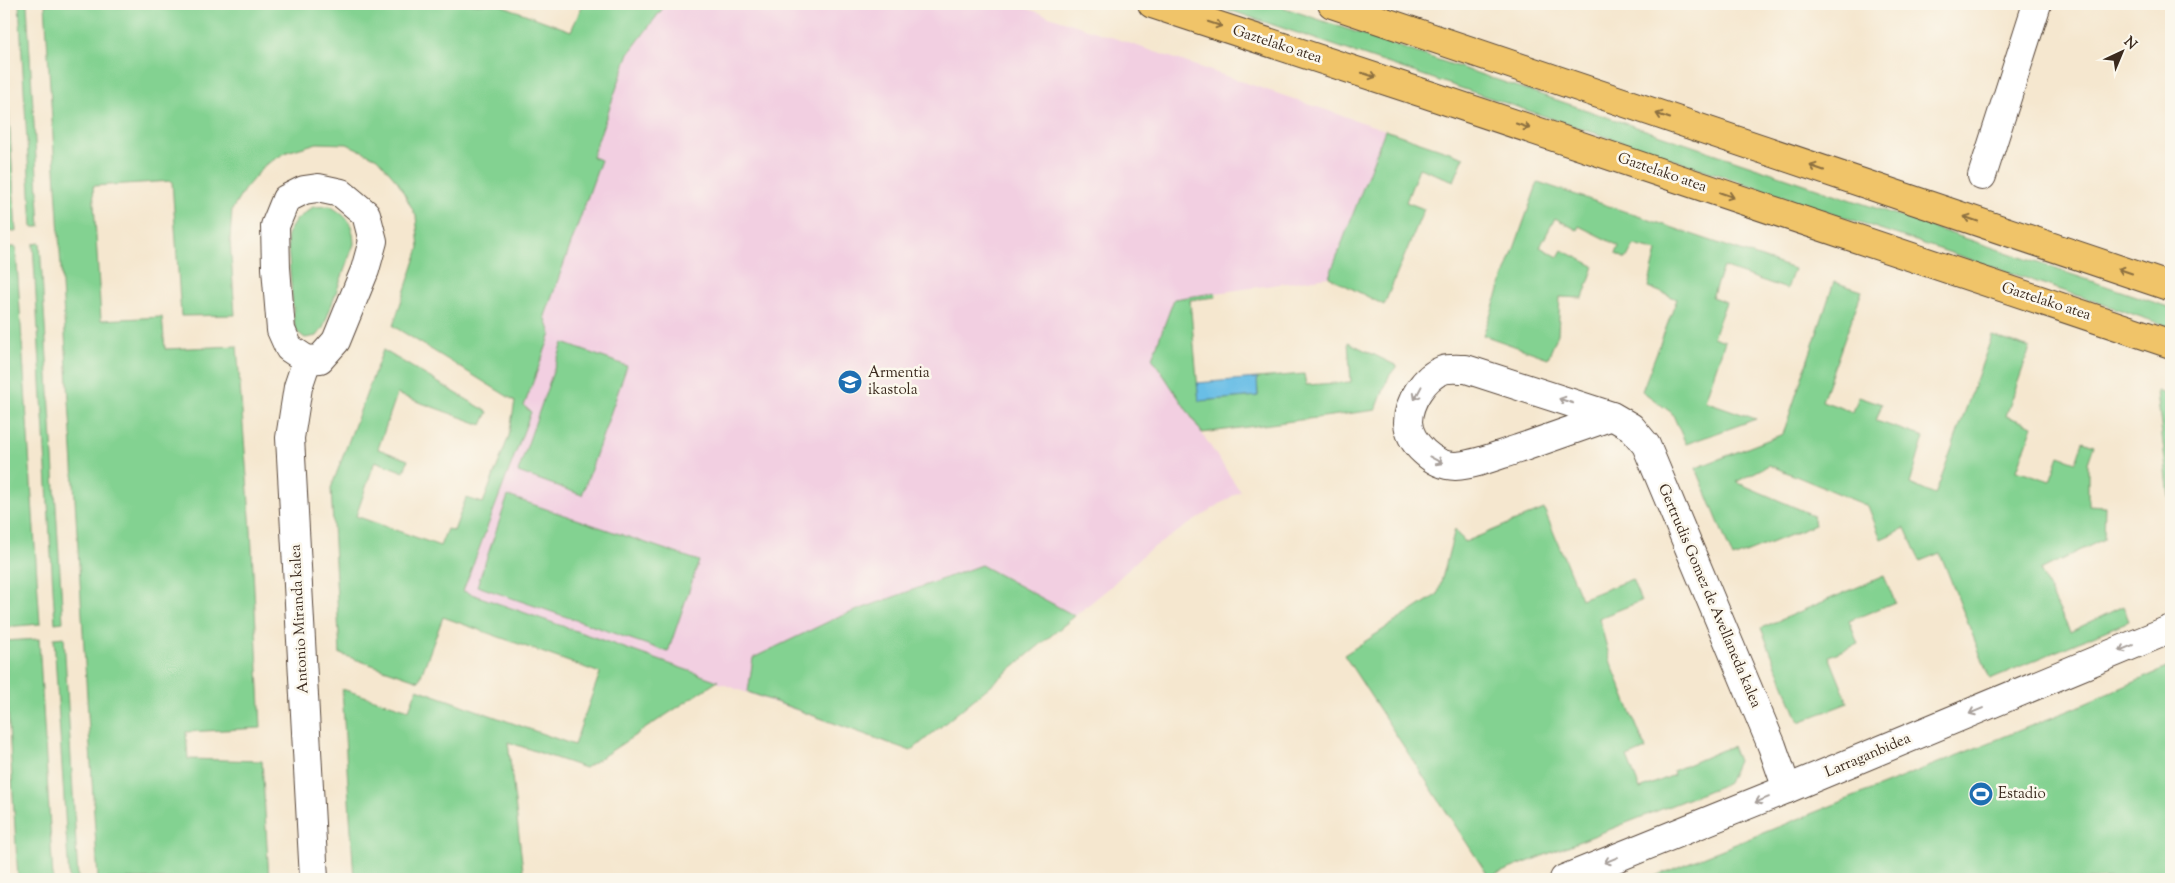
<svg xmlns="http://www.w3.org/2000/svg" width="2175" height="883" font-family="'Sorts Mill Goudy',serif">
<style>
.built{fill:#f2cfe1}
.green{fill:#83d291;stroke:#5f7e58}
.water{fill:#69bee6;stroke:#527482}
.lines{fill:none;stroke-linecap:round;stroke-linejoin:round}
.street-casing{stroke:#574639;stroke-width:30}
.primary-casing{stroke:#574639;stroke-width:30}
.street{stroke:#fff;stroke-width:28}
.primary{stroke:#f0c469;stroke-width:28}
.oneway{stroke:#8c6f40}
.oneway2{stroke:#a79f9a}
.labels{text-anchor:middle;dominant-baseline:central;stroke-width:5;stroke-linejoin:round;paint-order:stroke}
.street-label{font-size:15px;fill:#3b2a1e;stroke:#fbf7ec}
.poi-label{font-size:15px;fill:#3b2a1e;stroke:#fbf7ec;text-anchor:start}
</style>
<rect width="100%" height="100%" fill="#fbf7ec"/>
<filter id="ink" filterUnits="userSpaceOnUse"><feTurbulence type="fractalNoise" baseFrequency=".02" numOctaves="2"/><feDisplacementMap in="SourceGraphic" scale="10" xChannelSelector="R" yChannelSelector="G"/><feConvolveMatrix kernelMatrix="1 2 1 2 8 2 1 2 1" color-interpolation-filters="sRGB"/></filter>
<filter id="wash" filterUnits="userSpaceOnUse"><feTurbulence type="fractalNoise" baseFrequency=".0096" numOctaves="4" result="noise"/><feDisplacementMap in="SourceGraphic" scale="20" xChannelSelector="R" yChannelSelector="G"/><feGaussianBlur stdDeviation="1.12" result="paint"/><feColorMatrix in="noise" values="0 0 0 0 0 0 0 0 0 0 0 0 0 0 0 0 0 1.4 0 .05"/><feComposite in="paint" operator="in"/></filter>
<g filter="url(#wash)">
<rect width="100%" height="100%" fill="#f5e7cf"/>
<!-- built -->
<path class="built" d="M666,4H1014L1385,130L1329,277L1174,299L1152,358L1240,491L1145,553L1109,588L911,751L463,592L531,412L524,406L551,334L545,316L600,161L592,157L629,53Z"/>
<!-- green -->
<g class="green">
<path d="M19,4H27L40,227H32Z"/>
<path d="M45,4H498L571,31L583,4H608L614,6L615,4H666L629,53L592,157L601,160L545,316L551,334L524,406L531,412L463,591L718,681L585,768L508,742L524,879H354L342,689L409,710L417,689L574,745L600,673L443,617L419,681L340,654L331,488L383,350L488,412L482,425L397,394L378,449L408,460L404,472L375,461L356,516L440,546L447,529L454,531L466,498L483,503L509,436L515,401L393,326L419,248L416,216L398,182L377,158L347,144L317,143L287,152L265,165L244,190L232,210L230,240L235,315L181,316L172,181L93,186L101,320L162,317L165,349L237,346L251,530L261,728L186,732L188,759L262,761L269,879H98Z"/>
<path d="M1211,4H1273L2171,308V327Z"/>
<path d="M4,32L16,231L4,232Z"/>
<path d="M1385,130L1464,157L1454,181L1419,168L1406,202L1424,209L1384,305L1329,277Z"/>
<path d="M1538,182L1794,269L1787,289L1723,267L1712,297L1726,302L1713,337L1725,341L1705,401L1756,419L1686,444L1672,413L1642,391L1677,299L1648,287L1657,251L1634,245L1626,259L1616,254L1619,246L1579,226L1577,230L1555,218L1540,247L1558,257L1562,250L1594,266L1583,298L1560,297L1558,334L1548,358L1483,335Z"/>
<path d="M330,206C348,217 353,223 354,244L323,328L317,336L305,338L296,331L294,321L287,234L296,220L313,207Z"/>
<path d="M40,243L63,622L55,623L33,244Z"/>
<path d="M4,247H16L40,624L4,627Z"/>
<path d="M1834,282L1862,291L1822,401L1853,412L1859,396L1882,404L1876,421L1924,437L1910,484L1935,495L1992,336L2030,348L2006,416L2033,426L2017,470L2050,481L2059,456L2076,462L2083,441L2094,445L2088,463V505L2105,506L2104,539L2040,570L2070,632L2123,606L2129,621L1990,679L1940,553L1920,561L1905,528L1881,539L1868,506L1769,465L1736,482L1813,515L1815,525L1733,558L1696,468L1783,434Z"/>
<path d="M1215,293L1216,297L1190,300L1199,401L1258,396L1257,378L1304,374L1306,385L1351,382L1348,342L1397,366L1389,376L1376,410L1202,433L1152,358L1174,299Z"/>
<path d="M563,343L627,366L582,495L518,472Z"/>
<path d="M2157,391L2171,396V513L2170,506Z"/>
<path d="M508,496L699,561L668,652L477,586Z"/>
<path d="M1544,509L1581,599L1632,579L1641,601L1599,618L1611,663L1646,749L1627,757L1640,789L1674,775L1673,771L1732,746L1738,761L1728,783L1489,877L1344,655L1438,594L1455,529L1465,542Z"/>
<path d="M981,565L1075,616L911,751L748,692L753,658L836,618Z"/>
<path d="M1884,576L1895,602L1849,621L1858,644L1829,656L1848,703L1799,722L1761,628Z"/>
<path d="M64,637L78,879H69L54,638Z"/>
<path d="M39,639L53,879H18L4,641Z"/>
<path d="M2171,666V879H1648L2073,709Z"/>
</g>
<!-- water -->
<path class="water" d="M1257,378L1258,396L1199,401L1197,383Z"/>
</g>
<g filter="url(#ink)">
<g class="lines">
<defs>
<g id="street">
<path d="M1982,176L2037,4"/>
<path d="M318,188L341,193L366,214L373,241L365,270L336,341L320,359L307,360L289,348L281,330L276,268L275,226L286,199L304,190Z"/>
<path d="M307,360L298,387L290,438L314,879"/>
<path d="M1612,416C1580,427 1549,438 1518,449C1498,455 1476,465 1455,466C1434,466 1409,443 1408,422C1408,402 1424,377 1443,370C1449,368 1459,369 1466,369L1612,416L1631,427L1646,445L1772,746L1787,789"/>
<path d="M1564,879L1787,789L2171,629"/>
</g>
<g id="primary">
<path d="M1152,4L1426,94L2171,344"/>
<path d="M1332,4L2171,287"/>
</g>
</defs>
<!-- street casing -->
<use href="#street" class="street-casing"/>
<!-- primary casing -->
<use href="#primary" class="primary-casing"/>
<!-- street -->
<use href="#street" class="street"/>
<!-- primary -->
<use href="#primary" class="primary"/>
</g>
<!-- one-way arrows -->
<defs><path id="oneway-shaft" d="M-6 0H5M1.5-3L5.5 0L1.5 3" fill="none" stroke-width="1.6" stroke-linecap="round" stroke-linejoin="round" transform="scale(1.25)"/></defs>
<g class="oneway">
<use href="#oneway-shaft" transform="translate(1215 24) rotate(18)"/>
<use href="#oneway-shaft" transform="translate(1369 75) rotate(18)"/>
<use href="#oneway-shaft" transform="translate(1663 116) rotate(-161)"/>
<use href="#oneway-shaft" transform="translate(1523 126) rotate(19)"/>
<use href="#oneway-shaft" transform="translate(1817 168) rotate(-161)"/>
<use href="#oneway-shaft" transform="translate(1727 195) rotate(19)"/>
<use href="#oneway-shaft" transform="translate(1971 219) rotate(-161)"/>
<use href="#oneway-shaft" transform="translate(2125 271) rotate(-161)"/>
</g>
<g class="oneway2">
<use href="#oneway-shaft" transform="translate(1418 393) rotate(118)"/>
<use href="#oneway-shaft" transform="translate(1566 401) rotate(-162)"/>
<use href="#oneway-shaft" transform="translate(1436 460) rotate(28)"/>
<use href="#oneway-shaft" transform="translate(2126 648) rotate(157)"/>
<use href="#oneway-shaft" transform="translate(1976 711) rotate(157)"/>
<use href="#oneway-shaft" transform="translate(1762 800) rotate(158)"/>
<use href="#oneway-shaft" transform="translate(1611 860) rotate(158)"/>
</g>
</g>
<!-- icons -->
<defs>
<symbol id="school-disc" viewBox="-11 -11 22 22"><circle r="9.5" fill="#1f6fb2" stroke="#fbf7ec"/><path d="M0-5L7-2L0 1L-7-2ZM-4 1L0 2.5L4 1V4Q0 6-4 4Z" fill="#fff"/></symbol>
<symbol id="stadium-disc" viewBox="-11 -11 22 22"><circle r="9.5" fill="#1f6fb2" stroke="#fbf7ec"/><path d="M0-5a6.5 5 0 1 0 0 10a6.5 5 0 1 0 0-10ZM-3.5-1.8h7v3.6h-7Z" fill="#fff"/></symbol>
</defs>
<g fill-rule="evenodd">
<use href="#school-disc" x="836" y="368" width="28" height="28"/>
<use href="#stadium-disc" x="1967" y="780" width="28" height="28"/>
</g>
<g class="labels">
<!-- street labels -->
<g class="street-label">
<text transform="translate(1277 45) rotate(18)">Gaztelako atea</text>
<text transform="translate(1662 173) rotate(19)">Gaztelako atea</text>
<text transform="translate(2046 302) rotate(18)">Gaztelako atea</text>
<text transform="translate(1709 596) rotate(67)">Gertrudis Gomez de Avellaneda kalea</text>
<text transform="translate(300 619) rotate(-93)">Antonio Miranda kalea</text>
<text transform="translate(1868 756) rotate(-23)">Larraganbidea</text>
</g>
<!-- poi labels -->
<g class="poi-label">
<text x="868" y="373">Armentia<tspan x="868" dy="17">ikastola</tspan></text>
<text x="1998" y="794">Estadio</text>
</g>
</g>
<!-- margin -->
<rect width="2175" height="883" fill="none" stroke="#fbf7ec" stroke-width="20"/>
<!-- north arrow -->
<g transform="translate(2122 52) rotate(44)" stroke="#fbf7ec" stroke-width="4" paint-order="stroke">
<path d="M0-4L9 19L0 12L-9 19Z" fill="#3b2a1e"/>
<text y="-8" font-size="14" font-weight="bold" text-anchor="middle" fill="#3b2a1e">N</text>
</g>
</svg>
